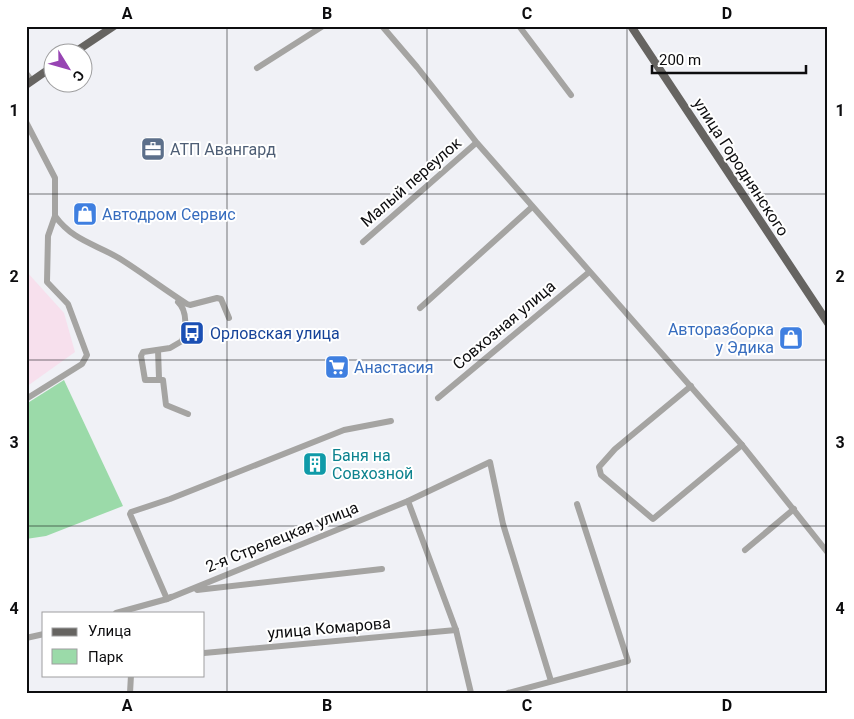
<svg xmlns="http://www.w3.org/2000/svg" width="854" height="719" font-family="Roboto,sans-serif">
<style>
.industrial{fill:#f7e0ed}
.green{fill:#9bdaa9}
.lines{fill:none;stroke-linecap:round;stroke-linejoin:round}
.minor{stroke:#a5a4a2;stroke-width:6}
.major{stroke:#666461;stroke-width:8}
.grid{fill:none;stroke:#0d0d0f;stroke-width:1;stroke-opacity:0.55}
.labels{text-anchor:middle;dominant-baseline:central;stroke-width:4;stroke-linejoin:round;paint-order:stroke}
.service-label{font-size:16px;fill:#4e5e75;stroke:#fff;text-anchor:start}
.street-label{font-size:16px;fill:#0d0d0f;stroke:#fff}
.shop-label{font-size:16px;fill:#366cbe;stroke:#fff;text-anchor:start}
.transit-label{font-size:16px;fill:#164399;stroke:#fff;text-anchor:start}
.culture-label{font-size:16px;fill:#0d838f;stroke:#fff;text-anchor:start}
.neatline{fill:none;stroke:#0d0d0f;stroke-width:2}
.grid-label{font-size:16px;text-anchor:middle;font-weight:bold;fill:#0d0d0f}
</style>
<rect width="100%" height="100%" fill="#f0f1f6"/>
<!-- industrial -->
<path class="industrial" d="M26,271L64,313L75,352L26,387Z"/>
<!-- green -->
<path class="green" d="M64,380L123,506L46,536L26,539V404Z"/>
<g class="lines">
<!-- minor -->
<g class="minor">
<path d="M382,26L417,67L477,143L742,445L828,553"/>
<path d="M519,26L571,95"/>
<path d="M257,68L323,26"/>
<path d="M26,73L32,81"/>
<path d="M26,122L55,178V216C74,242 97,244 122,260C144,274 165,290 187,304L190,305L217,298L221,299L229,318"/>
<path d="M363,242L476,143"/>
<path d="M178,302C188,311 186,330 182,341L170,348L143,352L141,356L145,380H163L166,405L188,414"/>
<path d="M420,308L532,207"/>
<path d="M158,350L159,378"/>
<path d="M691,386L615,449L599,467L601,475L653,519L742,445"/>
<path d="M438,398L588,273"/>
<path d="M26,399L82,364L87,355L68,304L47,282L48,236L55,216"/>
<path d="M408,501L456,630L471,693"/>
<path d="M745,550L794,509"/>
<path d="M197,590L382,569"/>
<path d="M171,597L167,599L130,514L131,512L170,499L344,430L391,421"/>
<path d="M116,613L167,599L408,501L490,462L503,524L551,681"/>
<path d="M26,638L44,634"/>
<path d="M204,653L456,630"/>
<path d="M130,693L131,675"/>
<path d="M508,693L628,661L577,504"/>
</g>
<!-- major -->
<g class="major">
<path d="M631,26L828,323"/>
<path d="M75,52L114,26"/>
<path d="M26,85L52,67"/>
</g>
</g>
<!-- grid -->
<path class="grid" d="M227,26V693M427,26V693M627,26V693M26,194H828M26,360H828M26,526H828"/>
<!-- icons -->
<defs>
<symbol id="office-square" viewBox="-11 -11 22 22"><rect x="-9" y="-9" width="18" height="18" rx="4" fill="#5c6f8a" stroke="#fff"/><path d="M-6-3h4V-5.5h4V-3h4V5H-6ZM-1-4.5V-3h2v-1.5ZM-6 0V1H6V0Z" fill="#fff"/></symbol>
<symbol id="shop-square" viewBox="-11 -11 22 22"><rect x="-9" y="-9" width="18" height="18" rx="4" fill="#3f7fe0" stroke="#fff"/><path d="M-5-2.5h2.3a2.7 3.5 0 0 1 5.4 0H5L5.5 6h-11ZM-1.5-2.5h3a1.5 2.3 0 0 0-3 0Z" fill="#fff"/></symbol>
<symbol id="bus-square" viewBox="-11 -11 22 22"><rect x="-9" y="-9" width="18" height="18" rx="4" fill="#1a4fb4" stroke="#fff"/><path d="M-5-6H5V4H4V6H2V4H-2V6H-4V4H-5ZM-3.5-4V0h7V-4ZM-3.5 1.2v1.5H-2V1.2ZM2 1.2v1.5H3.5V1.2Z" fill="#fff"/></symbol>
<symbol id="supermarket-square" viewBox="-11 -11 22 22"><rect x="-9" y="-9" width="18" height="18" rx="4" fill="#3f7fe0" stroke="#fff"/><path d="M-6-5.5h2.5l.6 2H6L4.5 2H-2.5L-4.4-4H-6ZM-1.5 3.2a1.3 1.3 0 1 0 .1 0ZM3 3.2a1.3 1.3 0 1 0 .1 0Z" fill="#fff"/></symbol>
<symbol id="building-square" viewBox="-11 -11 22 22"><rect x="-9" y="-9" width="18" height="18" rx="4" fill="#0f9aa8" stroke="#fff"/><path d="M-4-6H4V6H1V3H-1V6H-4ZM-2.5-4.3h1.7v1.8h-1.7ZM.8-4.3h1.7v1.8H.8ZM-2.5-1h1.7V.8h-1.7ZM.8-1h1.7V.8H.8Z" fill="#fff"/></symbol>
</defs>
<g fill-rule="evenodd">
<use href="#office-square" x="139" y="135" width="28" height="28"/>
<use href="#shop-square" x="71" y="200" width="28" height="28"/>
<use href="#bus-square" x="178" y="319" width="28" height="28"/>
<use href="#shop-square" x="777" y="324" width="28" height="28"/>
<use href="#supermarket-square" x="323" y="353" width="28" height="28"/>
<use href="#building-square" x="301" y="450" width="28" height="28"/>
</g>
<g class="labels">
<!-- service labels -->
<g class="service-label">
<text x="170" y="149">АТП Авангард</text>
</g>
<!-- street labels -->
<g class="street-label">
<text transform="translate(741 167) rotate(57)">улица Городнянского</text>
<text transform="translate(411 182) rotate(-41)">Малый переулок</text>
<text transform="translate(504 325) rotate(-40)">Совхозная улица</text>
<text transform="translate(282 537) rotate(-22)">2-я Стрелецкая улица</text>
<text transform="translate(329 628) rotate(-5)">улица Комарова</text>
</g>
<!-- shop labels -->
<g class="shop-label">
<text x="102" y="214">Автодром Сервис</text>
<text x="774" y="329" text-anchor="end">Авторазборка<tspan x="774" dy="18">у Эдика</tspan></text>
<text x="354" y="367">Анастасия</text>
</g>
<!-- transit labels -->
<g class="transit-label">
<text x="210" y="333">Орловская улица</text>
</g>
<!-- culture labels -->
<g class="culture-label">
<text x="332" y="455">Баня на<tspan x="332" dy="18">Совхозной</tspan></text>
</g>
</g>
<!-- border -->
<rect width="854" height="719" fill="none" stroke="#ffffff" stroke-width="55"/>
<!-- legend -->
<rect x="42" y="612" width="162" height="65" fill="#ffffff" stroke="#9e9e9f"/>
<rect x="52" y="628" width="25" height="8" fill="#666461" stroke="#9e9e9f"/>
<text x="88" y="636" font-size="15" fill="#0d0d0f">Улица</text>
<rect x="52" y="649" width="25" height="15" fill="#9bdaa9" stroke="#9e9e9f"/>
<text x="88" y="662" font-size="15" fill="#0d0d0f">Парк</text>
<!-- north arrow -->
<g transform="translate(68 68) rotate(127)"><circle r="24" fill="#ffffff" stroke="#9e9e9f"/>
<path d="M0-4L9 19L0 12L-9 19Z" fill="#9744b3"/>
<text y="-8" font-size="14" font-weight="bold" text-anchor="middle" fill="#0d0d0f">С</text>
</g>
<!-- scale -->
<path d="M652 65v8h154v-8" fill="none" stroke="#0d0d0f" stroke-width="2.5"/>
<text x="659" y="65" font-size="15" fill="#0d0d0f" stroke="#ffffff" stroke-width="4" paint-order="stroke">200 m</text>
<rect x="28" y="28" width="798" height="664" class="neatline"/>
<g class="grid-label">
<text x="127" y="19">A</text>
<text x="327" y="19">B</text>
<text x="527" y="19">C</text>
<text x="727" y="19">D</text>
<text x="14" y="116">1</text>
<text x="840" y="116">1</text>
<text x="14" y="282">2</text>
<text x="840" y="282">2</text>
<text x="14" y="448">3</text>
<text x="840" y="448">3</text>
<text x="14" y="614">4</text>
<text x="840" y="614">4</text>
<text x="127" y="711">A</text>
<text x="327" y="711">B</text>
<text x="527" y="711">C</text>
<text x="727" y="711">D</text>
</g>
</svg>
